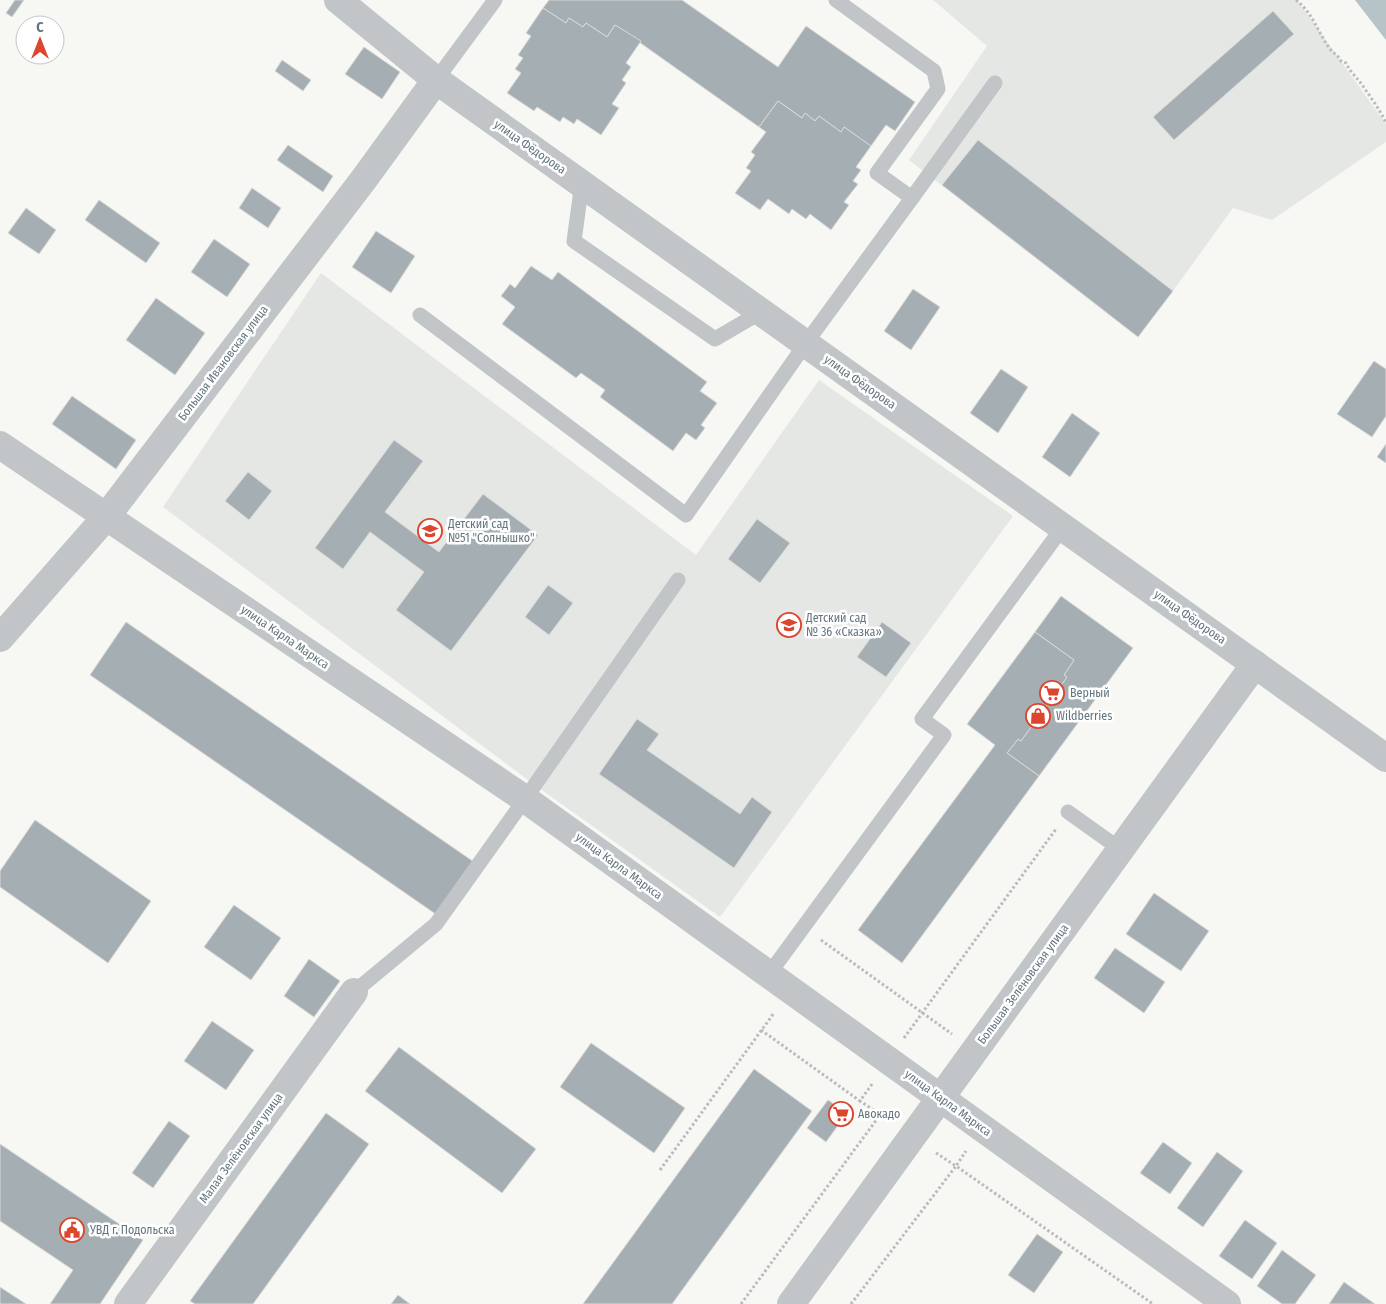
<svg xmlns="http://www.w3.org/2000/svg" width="1386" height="1304" font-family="'Fira Sans Condensed',sans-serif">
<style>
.built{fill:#e5e7e5}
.water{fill:#b6c3c7}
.building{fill:#a5afb3;stroke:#d9d8d7}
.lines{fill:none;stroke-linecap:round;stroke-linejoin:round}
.path{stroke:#b9bcbe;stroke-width:3;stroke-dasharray:2.5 2.5;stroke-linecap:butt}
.lane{stroke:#c1c5c8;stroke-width:15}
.street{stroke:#c1c5c8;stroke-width:28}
.labels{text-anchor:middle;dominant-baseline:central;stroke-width:5;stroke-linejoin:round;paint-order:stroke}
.street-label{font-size:12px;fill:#63757e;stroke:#fff}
.poi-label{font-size:12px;fill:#63757e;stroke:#fff;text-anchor:start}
</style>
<rect width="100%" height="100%" fill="#f7f7f4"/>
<!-- built -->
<g class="built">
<path d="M933,0H1297L1386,124V142L1272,220L1233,208L1173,291L1138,337L909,160L987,46Z"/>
<path d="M321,273L696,555L819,380L1013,516L720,917L532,783L163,507Z"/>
</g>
<!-- water -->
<path class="water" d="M1355,0H1386V40Z"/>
<!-- building -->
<g class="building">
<path d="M15,0H24L12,17L6,13Z"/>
<path d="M549,0H682L778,67L806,26L915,102L895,131L886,125L871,146L844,127L841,132L819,116L815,121L805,113L802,118L778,101L759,127L615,25L607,37L586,23L583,27L569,18L566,23L543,8Z"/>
<path d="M543,8L566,23L569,18L583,27L586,23L607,37L615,25L641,41L626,63L631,67L622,80L626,83L612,104L619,108L601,135L577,119L574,124L563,117L560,122L537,107L534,111L507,93L521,73L515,69L523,58L518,55L531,36L526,33Z"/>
<path d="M1273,11L1294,34L1174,140L1153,117Z"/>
<path d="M364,47L400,72L382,99L345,74Z"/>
<path d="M282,60L311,80L303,91L275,71Z"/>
<path d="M778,101L802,118L805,113L815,121L819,116L841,132L844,127L871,146L856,167L861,170L853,181L858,184L844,202L849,205L831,230L810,214L806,219L792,209L789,214L768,199L760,210L735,193L751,171L746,168L755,155L751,152L766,132L759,127Z"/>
<path d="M978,140L1173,291L1138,337L942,185Z"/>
<path d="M288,145L333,176L323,192L277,160Z"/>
<path d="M252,188L281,208L268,228L239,208Z"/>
<path d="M99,200L160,243L146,263L85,220Z"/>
<path d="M26,208L56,230L39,254L8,233Z"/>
<path d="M376,231L415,256L391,293L352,267Z"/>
<path d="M214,239L250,264L227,297L191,272Z"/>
<path d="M531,266L552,280L558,272L707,382L700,391L717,403L701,425L705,428L696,440L686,433L673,451L600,397L605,390L581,373L576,378L502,324L515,307L501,296L510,284L515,288Z"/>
<path d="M913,289L940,307L911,350L884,331Z"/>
<path d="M156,298L205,333L175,375L126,340Z"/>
<path d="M1374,361L1386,369V416L1372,437L1337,414Z"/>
<path d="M1001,369L1028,387L998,433L970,413Z"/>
<path d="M72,396L136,440L116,469L52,424Z"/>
<path d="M1072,413L1100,433L1070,477L1042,457Z"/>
<path d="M394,440L423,461L385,512L439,552L483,494L538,535L451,651L396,610L424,572L370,532L343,569L315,548Z"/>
<path d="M1386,444V463L1377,457Z"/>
<path d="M248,472L272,491L249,520L225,501Z"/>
<path d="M757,519L790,543L760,583L728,559Z"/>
<path d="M548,585L573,603L549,635L525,617Z"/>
<path d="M1061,596L1133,648L1039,776L1007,753L1018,739L1021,741L1067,677L1064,675L1074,660L1035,632Z"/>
<path d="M126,622L474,862L437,915L90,675Z"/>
<path d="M882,622L911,643L886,677L857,657Z"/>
<path d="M1035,632L1074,660L1064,675L1067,677L1021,741L1018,739L1007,753L1039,776L902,963L858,930L995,745L967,724Z"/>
<path d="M637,719L659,734L647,750L740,814L752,797L772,812L734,868L599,774Z"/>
<path d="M35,820L151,901L108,963L0,887V871Z"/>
<path d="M1154,893L1209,931L1181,971L1126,934Z"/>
<path d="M234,905L281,938L251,980L204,947Z"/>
<path d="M1115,948L1165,982L1144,1013L1094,978Z"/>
<path d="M309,959L340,981L314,1017L284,996Z"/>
<path d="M212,1021L254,1050L226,1090L184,1061Z"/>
<path d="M591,1043L685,1108L654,1153L560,1087Z"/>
<path d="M399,1047L536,1149L502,1193L365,1091Z"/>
<path d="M754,1069L812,1111L672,1304H583Z"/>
<path d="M828,1100L847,1113L826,1142L807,1128Z"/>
<path d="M326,1113L369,1144L253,1304H195L190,1301Z"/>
<path d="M169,1121L190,1136L153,1188L132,1173Z"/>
<path d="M1163,1142L1192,1163L1170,1194L1140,1173Z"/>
<path d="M0,1144L143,1240L100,1304H50L73,1270L0,1221Z"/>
<path d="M1217,1152L1243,1171L1203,1227L1177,1208Z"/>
<path d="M1245,1220L1277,1243L1252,1279L1219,1256Z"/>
<path d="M1037,1234L1063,1252L1034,1293L1008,1275Z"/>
<path d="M1282,1250L1316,1275L1295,1304H1282L1257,1286Z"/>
<path d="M1344,1282L1375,1304H1329Z"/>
<path d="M0,1287L26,1304H0Z"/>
<path d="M398,1295L410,1304H391Z"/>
</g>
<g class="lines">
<!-- path -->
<g class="path">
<path d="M1296,0C1313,13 1318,33 1330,49C1334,54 1338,55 1341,61L1346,63C1349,70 1355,76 1360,82C1369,95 1379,108 1386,123"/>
<path d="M821,940L952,1034"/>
<path d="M761,1030L860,1101"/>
<path d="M904,1038L1056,829"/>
<path d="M872,1084L860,1101L890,1121"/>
<path d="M936,1153L956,1166L966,1151"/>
<path d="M660,1170L774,1013"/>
<path d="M741,1304L880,1115"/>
<path d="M851,1304L956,1166L1153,1304"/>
</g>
<!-- lane -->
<g class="lane">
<path d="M436,80L495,0"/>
<path d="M582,183L574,241L715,339L761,312"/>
<path d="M912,198L995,83"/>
<path d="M420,315L686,515L806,343L912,198L877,173L938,89L934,71L836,0"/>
<path d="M1068,812L1120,849"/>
<path d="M769,974L944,735L922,719L1063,527"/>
<path d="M354,992L436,924L525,799L678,580"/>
</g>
<!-- street -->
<g class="street">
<path d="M338,0L436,80L1386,758"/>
<path d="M0,445L525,799L1227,1304"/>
<path d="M0,638L106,517L364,179L436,80"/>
<path d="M128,1304L354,992"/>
<path d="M791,1304L1255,664"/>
</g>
</g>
<!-- icons -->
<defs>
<symbol id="school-ring" viewBox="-11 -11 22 22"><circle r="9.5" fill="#fff" stroke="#dc462f" stroke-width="1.5"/><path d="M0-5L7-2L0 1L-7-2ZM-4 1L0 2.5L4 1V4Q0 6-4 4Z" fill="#dc462f"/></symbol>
<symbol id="supermarket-ring" viewBox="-11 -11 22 22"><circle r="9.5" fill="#fff" stroke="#dc462f" stroke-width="1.5"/><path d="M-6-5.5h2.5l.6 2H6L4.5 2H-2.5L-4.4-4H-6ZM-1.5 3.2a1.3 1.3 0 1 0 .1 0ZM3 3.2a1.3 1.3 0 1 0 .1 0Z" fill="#dc462f"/></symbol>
<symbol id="shop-ring" viewBox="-11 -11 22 22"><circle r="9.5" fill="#fff" stroke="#dc462f" stroke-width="1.5"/><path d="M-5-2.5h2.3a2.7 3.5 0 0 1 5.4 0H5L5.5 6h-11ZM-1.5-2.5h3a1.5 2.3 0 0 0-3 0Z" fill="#dc462f"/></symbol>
<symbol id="civic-ring" viewBox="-11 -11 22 22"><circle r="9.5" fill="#fff" stroke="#dc462f" stroke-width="1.5"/><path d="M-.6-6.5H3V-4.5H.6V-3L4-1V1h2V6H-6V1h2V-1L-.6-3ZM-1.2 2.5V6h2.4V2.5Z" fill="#dc462f"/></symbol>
</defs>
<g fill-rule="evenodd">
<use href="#school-ring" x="416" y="517" width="28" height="28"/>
<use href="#school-ring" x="775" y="611" width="28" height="28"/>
<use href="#supermarket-ring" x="1038" y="679" width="28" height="28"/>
<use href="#shop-ring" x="1024" y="702" width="28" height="28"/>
<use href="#supermarket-ring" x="827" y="1100" width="28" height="28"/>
<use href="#civic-ring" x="58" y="1216" width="28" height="28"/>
</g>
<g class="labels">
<!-- street labels -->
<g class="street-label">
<text transform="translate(530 147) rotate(35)">улица Фёдорова</text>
<text transform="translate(223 363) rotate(-53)">Большая Ивановская улица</text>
<text transform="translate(860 382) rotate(35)">улица Фёдорова</text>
<text transform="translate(1190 617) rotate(35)">улица Фёдорова</text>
<text transform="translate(285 637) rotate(34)">улица Карла Маркса</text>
<text transform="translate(619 866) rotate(36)">улица Карла Маркса</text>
<text transform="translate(1023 984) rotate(-54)">Большая Зелёновская улица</text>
<text transform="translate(948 1103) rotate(36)">улица Карла Маркса</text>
<text transform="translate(241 1148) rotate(-54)">Малая Зелёновская улица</text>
</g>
<!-- poi labels -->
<g class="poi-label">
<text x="448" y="524">Детский сад<tspan x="448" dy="14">№51 "Солнышко"</tspan></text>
<text x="806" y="618">Детский сад<tspan x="806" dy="14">№ 36 «Сказка»</tspan></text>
<text x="1070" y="693">Верный</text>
<text x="1056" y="716">Wildberries</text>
<text x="858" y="1114">Авокадо</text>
<text x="90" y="1230">УВД г. Подольска</text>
</g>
</g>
<!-- north arrow -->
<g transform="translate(40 40)"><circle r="24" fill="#ffffff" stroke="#c1c8cb"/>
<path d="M0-4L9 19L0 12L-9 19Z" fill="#dc462f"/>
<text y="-8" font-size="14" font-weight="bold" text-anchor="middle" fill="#63757e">С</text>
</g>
</svg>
